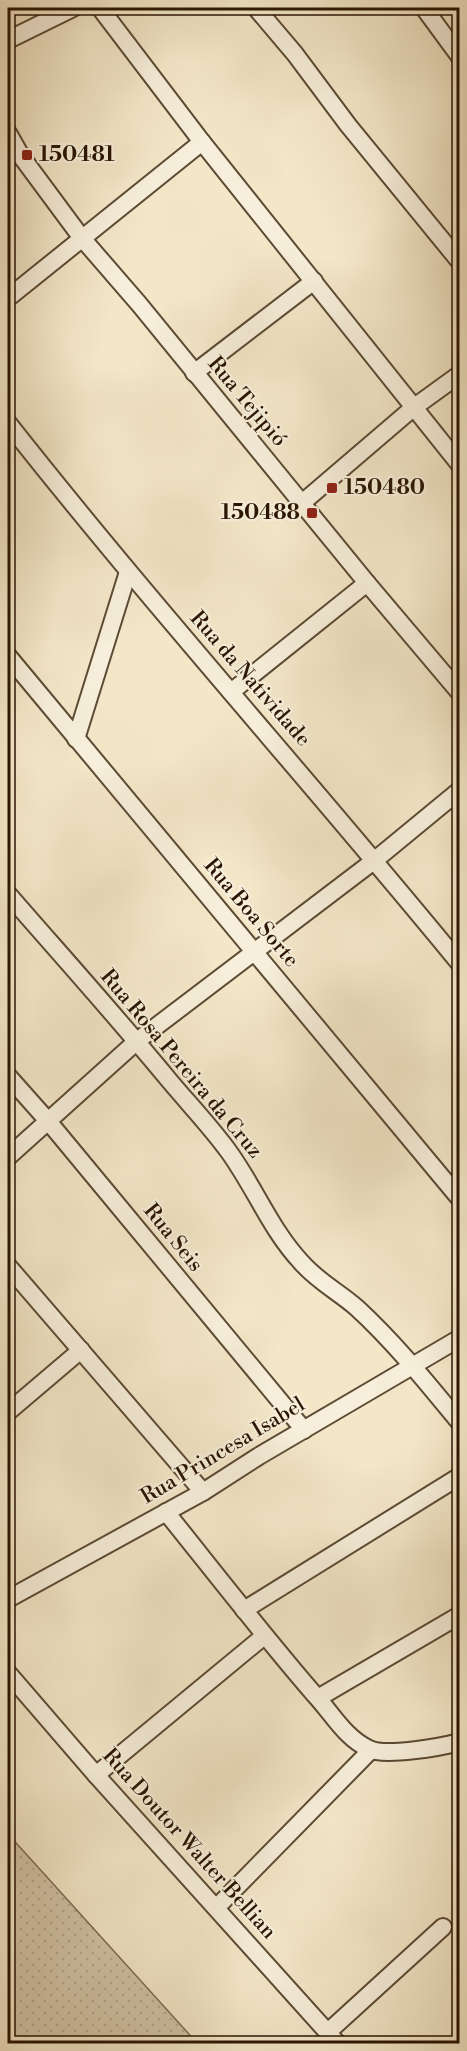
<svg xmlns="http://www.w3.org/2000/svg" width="467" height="2051" font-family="'Libre Bodoni',serif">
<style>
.grass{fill:url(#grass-dots);stroke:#7e6c54;stroke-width:1.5}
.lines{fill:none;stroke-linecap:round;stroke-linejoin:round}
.street-casing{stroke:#5c4a34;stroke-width:20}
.street{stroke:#f7efdb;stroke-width:16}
.poi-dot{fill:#8f2418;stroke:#f7efdb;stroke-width:2}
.labels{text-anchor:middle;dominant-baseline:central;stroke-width:4.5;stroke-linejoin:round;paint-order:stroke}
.poi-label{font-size:21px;font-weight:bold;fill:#2a1502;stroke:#f7efdb;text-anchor:start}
.street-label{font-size:21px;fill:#2a1502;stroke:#f7efdb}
</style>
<defs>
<pattern id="grass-dots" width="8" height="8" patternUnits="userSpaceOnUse" patternTransform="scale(1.5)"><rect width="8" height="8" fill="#d1c3a6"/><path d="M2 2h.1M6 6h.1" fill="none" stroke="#b4a78d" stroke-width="1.8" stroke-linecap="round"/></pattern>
</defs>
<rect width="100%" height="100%" fill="#f3e7c8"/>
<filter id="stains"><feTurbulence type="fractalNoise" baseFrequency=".00333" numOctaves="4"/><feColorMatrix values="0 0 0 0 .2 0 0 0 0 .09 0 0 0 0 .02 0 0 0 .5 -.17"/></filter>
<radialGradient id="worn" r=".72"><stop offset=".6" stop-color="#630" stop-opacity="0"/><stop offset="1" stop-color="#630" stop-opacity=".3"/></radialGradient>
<!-- grass -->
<path class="grass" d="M8,1834L197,2043H8Z"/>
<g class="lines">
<defs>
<g id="street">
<path d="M100,8L202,142L460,465"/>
<path d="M256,8L295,54L348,125L460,262"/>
<path d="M424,8L460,57"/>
<path d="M8,40L73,8"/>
<path d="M8,133L21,156L81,237L139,304L367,583L460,693"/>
<path d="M8,298L202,142"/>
<path d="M194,373L314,281"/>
<path d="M8,423C153,607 311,782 460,964"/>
<path d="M302,503L413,408L460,374"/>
<path d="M8,656L460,1199"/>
<path d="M231,692L367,583"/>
<path d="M76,739L128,572"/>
<path d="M8,894C61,955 116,1016 168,1079C188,1103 211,1127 229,1152C255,1188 271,1230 301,1262C317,1281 339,1292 357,1308C395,1343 427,1383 460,1423"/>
<path d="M8,1076L48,1121L304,1430"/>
<path d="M8,1157L137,1041L375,860L460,790"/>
<path d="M8,1266L203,1492"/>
<path d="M8,1412L81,1350"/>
<path d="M166,1512C215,1573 263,1635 314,1694C332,1713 344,1737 369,1749C385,1757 441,1747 460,1742"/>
<path d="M8,1599L203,1492L259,1456L460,1338"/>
<path d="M244,1610L460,1476"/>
<path d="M8,1673L96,1775L338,2044"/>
<path d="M318,1698L460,1615"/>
<path d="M96,1775L264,1636"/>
<path d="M217,1907L371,1750"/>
<path d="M328,2032L443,1927"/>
</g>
</defs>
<!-- street casing -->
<use href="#street" class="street-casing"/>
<!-- street -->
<use href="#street" class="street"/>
</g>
<!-- markers -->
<g class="poi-dot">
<rect x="21" y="149" width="12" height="12" rx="3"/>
<rect x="326" y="482" width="12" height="12" rx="3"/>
<rect x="306" y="507" width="12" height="12" rx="3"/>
</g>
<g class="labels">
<!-- poi labels -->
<g class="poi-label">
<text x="39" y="155">150481</text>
<text x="344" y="488">150480</text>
<text x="300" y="513" text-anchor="end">150488</text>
</g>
<!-- street labels -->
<g class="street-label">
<text transform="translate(247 402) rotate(50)">Rua Tejipió</text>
<text transform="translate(250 679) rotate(49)">Rua da Natividade</text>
<text transform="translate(251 913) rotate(50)">Rua Boa Sorte</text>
<text transform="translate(181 1064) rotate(50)">Rua Rosa Pereira da Cruz</text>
<text transform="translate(173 1238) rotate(51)">Rua Seis</text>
<text transform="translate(223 1451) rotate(-31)">Rua Princesa Isabel</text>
<text transform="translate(189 1844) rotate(48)">Rua Doutor Walter Bellian</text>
</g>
</g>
<!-- margin -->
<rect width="467" height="2051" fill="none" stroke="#f3e7c8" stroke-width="30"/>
<rect x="9" y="9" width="449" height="2033" fill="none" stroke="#2a1502" stroke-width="3"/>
<rect x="15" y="15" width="437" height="2021" fill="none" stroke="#2a1502" stroke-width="1.5"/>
<rect width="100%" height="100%" filter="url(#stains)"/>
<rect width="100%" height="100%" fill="url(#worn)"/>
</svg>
